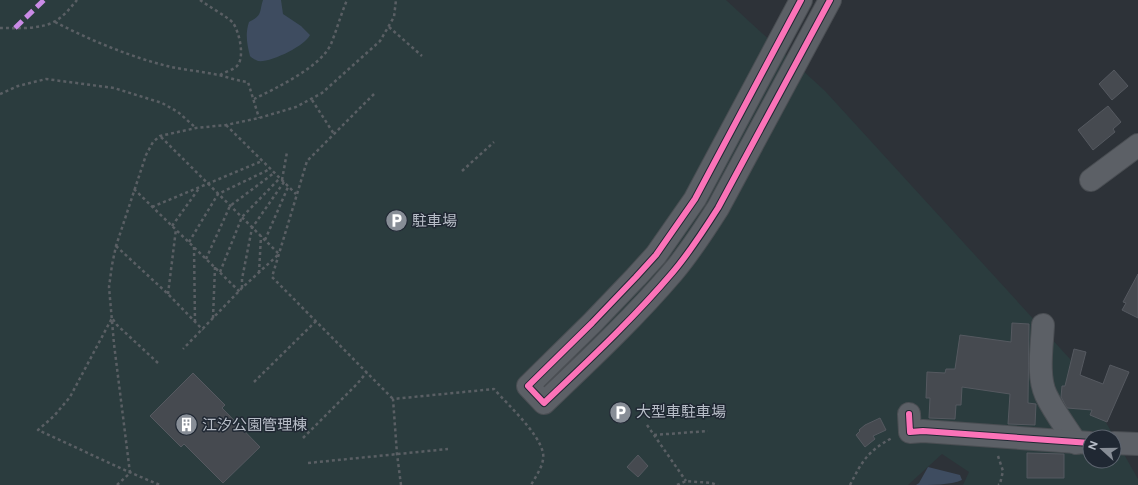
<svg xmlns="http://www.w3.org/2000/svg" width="1138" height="485" font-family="Figtree,'Noto Sans JP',sans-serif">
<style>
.green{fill:#2b3c3e;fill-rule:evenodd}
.water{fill:#3e4c60}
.building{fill:#464a50;stroke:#555960}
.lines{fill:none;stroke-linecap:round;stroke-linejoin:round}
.minor-casing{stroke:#4a4e53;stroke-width:24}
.path{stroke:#5a5f64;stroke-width:2.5;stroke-dasharray:3 3;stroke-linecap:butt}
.minor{stroke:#5c6066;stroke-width:22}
.quiet{stroke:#ca8be6;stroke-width:5;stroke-dasharray:10 5;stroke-linecap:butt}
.cycleway-casing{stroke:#202833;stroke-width:8}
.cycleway{stroke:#fb73b8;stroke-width:6}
.labels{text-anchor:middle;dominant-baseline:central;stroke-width:3;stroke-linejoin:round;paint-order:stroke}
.poi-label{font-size:15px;fill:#b8bec8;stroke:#202833;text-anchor:start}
</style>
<rect width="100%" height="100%" fill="#2d3238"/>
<!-- green -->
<path class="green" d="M0,0H726L825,91L1070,359L1138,479V485H963L969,472L942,454L908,485H0ZM1090,437H1114V461H1090Z"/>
<!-- water -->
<g class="water">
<path d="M263,0H281L283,14L301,26L310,35C305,46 270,63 258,61C255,60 252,58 250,56C247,44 245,34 249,22C263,15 259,12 263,0Z"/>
<path d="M928,467L960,475L962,480C951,485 930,485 916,485L919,483Z"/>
</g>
<!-- building -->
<g class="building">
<path d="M1114,70L1128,86L1112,100L1099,84Z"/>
<path d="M1108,106L1121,122L1113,129L1115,132L1093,150L1078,130Z"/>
<path d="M1138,274V318L1122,310L1126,303L1123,302Z"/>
<path d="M1012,323L1029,324L1028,403L1036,404L1035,425L1008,424L1010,394L962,387L961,405H956L955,419L929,418L930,398H926L927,372L945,373L946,369H955L960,335L1011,342Z"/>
<path d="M1074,349L1086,352L1080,375L1103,384L1110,365L1129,372L1107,422L1090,415L1092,410L1067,408L1061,397L1062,386H1065Z"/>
<path d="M193,373L225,405L222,408L260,447L223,483L184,444L181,447L150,416Z"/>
<path d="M880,418L886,430L873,436L875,439L865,447L856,435L860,431L859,430L865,425Z"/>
<path d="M1027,453L1064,454V478H1027Z"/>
<path d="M638,455L648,466L638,477L627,467Z"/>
</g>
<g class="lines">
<defs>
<g id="minor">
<path d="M801,0L695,199L656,255L636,277L592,323L528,386L544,403C588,361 633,319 673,272C690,252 704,230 718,208L830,0"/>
<path d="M1091,180L1138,145"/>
<path d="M1043,325C1042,346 1037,376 1046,395C1054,412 1066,427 1076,443"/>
<path d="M909,414L910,432L923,431L1090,443"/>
<path d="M1114,443L1138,444"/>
</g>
</defs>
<!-- minor casing -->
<use href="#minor" class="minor-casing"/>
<!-- path -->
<g class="path">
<path d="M200,0C208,6 228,17 233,23C239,31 246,59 236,67C232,70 225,72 220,75"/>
<path d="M55,22C90,40 128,56 167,66C183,70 201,71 218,75C228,77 237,81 248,82L259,118"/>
<path d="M389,27L422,56"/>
<path d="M0,28C16,28 43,30 57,20C65,15 71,7 77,0"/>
<path d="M0,94L18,86L46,79L114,88L162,103L178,112L196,128"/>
<path d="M374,94L307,161L272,277L393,399"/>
<path d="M254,99C276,88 321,67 331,44C337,29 341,14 347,0"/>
<path d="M312,100L334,134"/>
<path d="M226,125L296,194"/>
<path d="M161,137L279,254L242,288L183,349"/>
<path d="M462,171L494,142"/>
<path d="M282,180L287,152"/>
<path d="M134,189L240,292"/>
<path d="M152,207L262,161"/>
<path d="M172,226L200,187"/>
<path d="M265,240L288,187"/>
<path d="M189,242L218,194L270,169"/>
<path d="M116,246L168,294L203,330"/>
<path d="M194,247L195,322"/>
<path d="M206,259L230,206L274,173"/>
<path d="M220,272L242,217L280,178"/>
<path d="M259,273L261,236"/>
<path d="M242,288V279L252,228L284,182"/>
<path d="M168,294L176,229"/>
<path d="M213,318L215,267"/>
<path d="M158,363L117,325L112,318L70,397L54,416L38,430C78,448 118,468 160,485"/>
<path d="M254,382L316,321"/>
<path d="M647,425L686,481"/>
<path d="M654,435L708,431"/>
<path d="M303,438L357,384L367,372"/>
<path d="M998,456L1003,471L1000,484L998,485"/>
<path d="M308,463L448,449"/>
<path d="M130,473L114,344L109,287L112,265L116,246L146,155L153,142L160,136L196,128L226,125L259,118L296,107L322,93L380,41L394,17L396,0"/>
<path d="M117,485L130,473"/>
<path d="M401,485L397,454L393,399L494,389C508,405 539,433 543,453C545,464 536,476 531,485"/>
<path d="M677,485L686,481L711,483L718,485"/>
<path d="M850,485C862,461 868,451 892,438"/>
</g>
<!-- minor -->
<use href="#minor" class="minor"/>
<!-- quiet -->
<path class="quiet" d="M15,28L44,0"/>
<defs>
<g id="cycleway">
<path d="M801,0L695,199L656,255L636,277L592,323L528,386L544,403C588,361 633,319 673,272C690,252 704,230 718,208L830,0"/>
<path d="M909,414L910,432L923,431L1090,443"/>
</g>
</defs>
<!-- cycleway casing -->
<use href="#cycleway" class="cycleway-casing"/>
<!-- cycleway -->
<use href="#cycleway" class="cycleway"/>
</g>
<!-- icons -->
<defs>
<symbol id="parking-disc" viewBox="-11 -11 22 22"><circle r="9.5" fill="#878d96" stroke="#202833"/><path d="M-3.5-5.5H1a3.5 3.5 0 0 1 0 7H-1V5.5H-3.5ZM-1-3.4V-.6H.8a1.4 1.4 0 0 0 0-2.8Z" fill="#fff"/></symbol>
<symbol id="building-disc" viewBox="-11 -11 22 22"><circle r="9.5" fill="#878d96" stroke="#202833"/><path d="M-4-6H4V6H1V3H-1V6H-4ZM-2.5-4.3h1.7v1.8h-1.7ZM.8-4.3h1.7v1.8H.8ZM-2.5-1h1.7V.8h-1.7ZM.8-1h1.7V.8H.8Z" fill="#fff"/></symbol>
</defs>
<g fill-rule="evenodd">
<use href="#parking-disc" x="384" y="208" width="25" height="25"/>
<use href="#parking-disc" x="608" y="400" width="25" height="25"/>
<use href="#building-disc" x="174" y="412" width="25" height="25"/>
</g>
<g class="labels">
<!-- poi labels -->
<g class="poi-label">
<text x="412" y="221">駐車場</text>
<text x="636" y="412">大型車駐車場</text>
<text x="202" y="425">江汐公園管理棟</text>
</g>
</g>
<!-- north arrow -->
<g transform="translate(1102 449) rotate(291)"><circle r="19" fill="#202833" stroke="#5d646f"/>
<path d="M0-3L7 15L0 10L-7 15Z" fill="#878d96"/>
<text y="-6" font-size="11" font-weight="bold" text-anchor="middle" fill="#b8bec8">N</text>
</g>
</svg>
